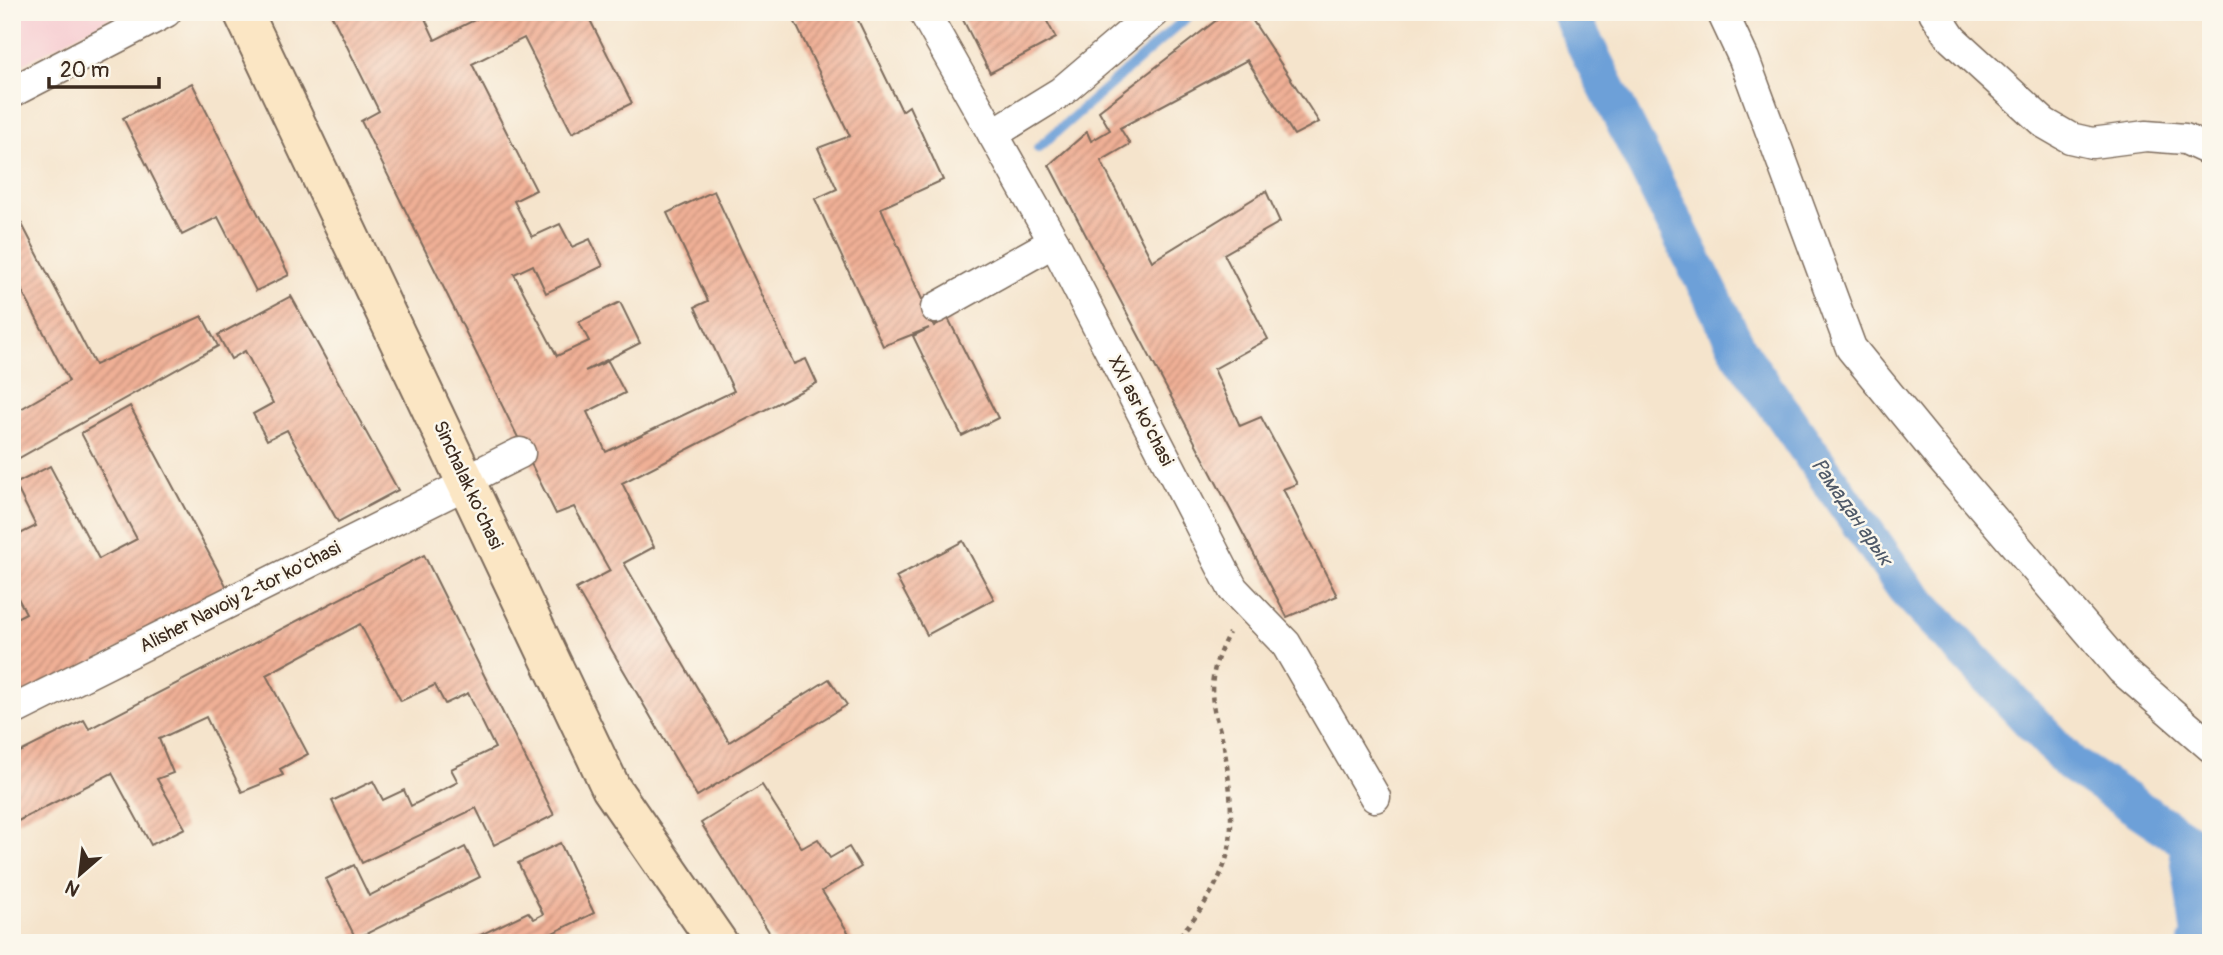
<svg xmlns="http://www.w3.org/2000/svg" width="2223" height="955" font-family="Pangolin,sans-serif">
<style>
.built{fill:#f7cfd3}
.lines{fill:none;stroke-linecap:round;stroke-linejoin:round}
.stream{stroke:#6da0d8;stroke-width:10}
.canal{stroke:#6da0d8;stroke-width:38}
.building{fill:url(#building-hatch)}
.street-casing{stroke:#7c6b5b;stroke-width:33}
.secondary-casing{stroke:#7c6b5b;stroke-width:42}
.path{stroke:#7c6b5b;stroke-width:4.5;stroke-dasharray:5 5;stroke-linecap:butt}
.street{stroke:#fff;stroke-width:30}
.secondary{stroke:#fbe6c4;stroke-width:38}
.labels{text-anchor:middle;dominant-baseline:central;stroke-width:5;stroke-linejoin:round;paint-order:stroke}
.street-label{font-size:19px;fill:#3b2a1e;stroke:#fbf7ec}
.water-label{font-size:21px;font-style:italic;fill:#4f5968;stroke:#fbf7ec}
</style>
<defs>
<pattern id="building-hatch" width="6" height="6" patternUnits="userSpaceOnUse" patternTransform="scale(1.75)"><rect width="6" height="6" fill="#f0b096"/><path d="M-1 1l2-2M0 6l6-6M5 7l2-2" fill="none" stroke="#c48f7a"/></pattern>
</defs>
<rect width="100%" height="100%" fill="#fbf7ec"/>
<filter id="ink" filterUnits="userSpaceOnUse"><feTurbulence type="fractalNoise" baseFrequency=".0143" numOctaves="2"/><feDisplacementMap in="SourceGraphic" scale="14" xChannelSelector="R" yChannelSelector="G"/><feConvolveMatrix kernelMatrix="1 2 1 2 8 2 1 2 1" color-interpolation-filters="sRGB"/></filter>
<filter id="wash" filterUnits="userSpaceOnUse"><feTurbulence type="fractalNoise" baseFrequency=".00686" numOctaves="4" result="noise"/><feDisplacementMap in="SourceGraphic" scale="28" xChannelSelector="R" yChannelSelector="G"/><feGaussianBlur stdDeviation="1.57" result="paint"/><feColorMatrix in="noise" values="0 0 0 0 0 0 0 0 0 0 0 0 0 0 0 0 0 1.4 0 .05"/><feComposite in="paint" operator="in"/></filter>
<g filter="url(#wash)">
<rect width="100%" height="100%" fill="#f5e4cc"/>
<!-- built -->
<path class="built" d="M12,12H121L12,70Z"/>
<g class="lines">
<!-- stream -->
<path class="stream" d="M1038,148L1193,12"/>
<!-- canal -->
<path class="canal" d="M1569,12L1740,353L1905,588L2071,764L2187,841L2200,935L2197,943"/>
</g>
<g id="blocks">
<!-- building -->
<g class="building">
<path d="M330,12H422L435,40L490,12H586L632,103L572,133L524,38L472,64L536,190L514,201L532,237L560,224L572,247L590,239L603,266L546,293L533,265L514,274L557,356L589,341L579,322L620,302L640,343L585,371L608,361L625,393L587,412L606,452L734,391L695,307L708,301L667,213L714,191L794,364L806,359L817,383L622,483L654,547L624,563L729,742L829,679L847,705L697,796L576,589L610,571L574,507L556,514L361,121L379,111Z"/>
<path d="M790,12H854L902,111L909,106L943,180L881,208L934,326L948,318L998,418L962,436L913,336L929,328L883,346L815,199L837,189L818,148L850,136Z"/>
<path d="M959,12H1042L1056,38L990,73Z"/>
<path d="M1227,12H1247L1319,122L1294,135L1247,60L1120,128L1130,144L1101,161L1152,261L1266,191L1280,222L1224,254L1268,339L1214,369L1240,426L1261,417L1297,484L1283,489L1337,596L1287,617L1049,165L1087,132L1091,141L1110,130L1099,111Z"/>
<path d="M192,83L289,275L256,291L218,217L182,235L123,118Z"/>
<path d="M12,205L95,365L202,316L218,346L12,462V414L69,381L19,285L12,289Z"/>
<path d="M291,296L398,490L338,522L287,430L267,440L253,414L273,403L245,351L231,359L218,335Z"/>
<path d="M130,406L229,591L12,705V620L26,613L12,587V538L36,526L15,484L50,466L99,559L137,539L81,433Z"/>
<path d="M963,541L994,599L927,635L896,577Z"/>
<path d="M424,555L554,815L494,845L476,808L362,863L332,801L373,781L383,800L404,790L411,806L458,782L451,769L495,748L468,693L445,704L435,685L401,701L360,624L266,675L308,754L280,769L283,775L242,792L206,717L159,739L173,773L157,779L185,828L151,845L112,773L12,824V756L84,720L89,729Z"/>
<path d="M762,785L802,848L818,839L830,858L849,847L861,867L822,891L855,943H776L701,823Z"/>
<path d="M560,843L594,913L532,943H464L528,912L534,919L543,914L518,863Z"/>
<path d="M465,847L480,877L356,939L326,879L354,865L369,896Z"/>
</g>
</g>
</g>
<g filter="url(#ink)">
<use href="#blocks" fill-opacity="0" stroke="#7c6b5b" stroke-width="2"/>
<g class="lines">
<defs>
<g id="street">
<path d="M924,12L1054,242L1233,589L1286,644L1375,797"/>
<path d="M1722,12L1744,59L1851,348L1940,457L2122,670L2211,747"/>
<path d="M1934,12L1952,39L2044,123L2070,138L2092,143L2146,136L2185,139L2211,151"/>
<path d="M12,92L166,12"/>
<path d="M993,134L1061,92L1155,12"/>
<path d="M936,308L1054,242"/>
<path d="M466,480L520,453"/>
<path d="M12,711L468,483"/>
</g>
<path id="secondary" d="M243,12L611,788L718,943"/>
</defs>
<!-- street casing -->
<use href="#street" class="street-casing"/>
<!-- secondary casing -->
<use href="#secondary" class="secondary-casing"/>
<!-- path -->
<path class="path" d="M1173,943C1198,916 1225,879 1230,842C1233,811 1229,775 1224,746C1222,735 1218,725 1215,715C1208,684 1214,661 1229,633"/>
<!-- street -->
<use href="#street" class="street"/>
<!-- secondary -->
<use href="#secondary" class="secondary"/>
</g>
</g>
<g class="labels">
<!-- street labels -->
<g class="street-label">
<text transform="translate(1141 411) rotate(63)">XXI asr ko'chasi</text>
<text transform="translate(468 485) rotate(65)">Sinchalak ko'chasi</text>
<text transform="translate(240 597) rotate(-27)">Alisher Navoiy 2-tor ko'chasi</text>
</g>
<!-- water labels -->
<g class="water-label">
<text transform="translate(1852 512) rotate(55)">Рамадан арык</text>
</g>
</g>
<!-- margin -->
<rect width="2223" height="955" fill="none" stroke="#fbf7ec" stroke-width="42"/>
<!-- north arrow -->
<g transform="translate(80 874) rotate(208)" stroke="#fbf7ec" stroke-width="5" paint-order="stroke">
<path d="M0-5L12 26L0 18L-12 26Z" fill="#3b2a1e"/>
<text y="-10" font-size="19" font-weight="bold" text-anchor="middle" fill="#3b2a1e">N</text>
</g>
<!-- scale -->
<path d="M49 77v10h110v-10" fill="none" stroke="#3b2a1e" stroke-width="3.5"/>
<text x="60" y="77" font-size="21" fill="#3b2a1e" stroke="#fbf7ec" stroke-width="5" paint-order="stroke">20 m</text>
</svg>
